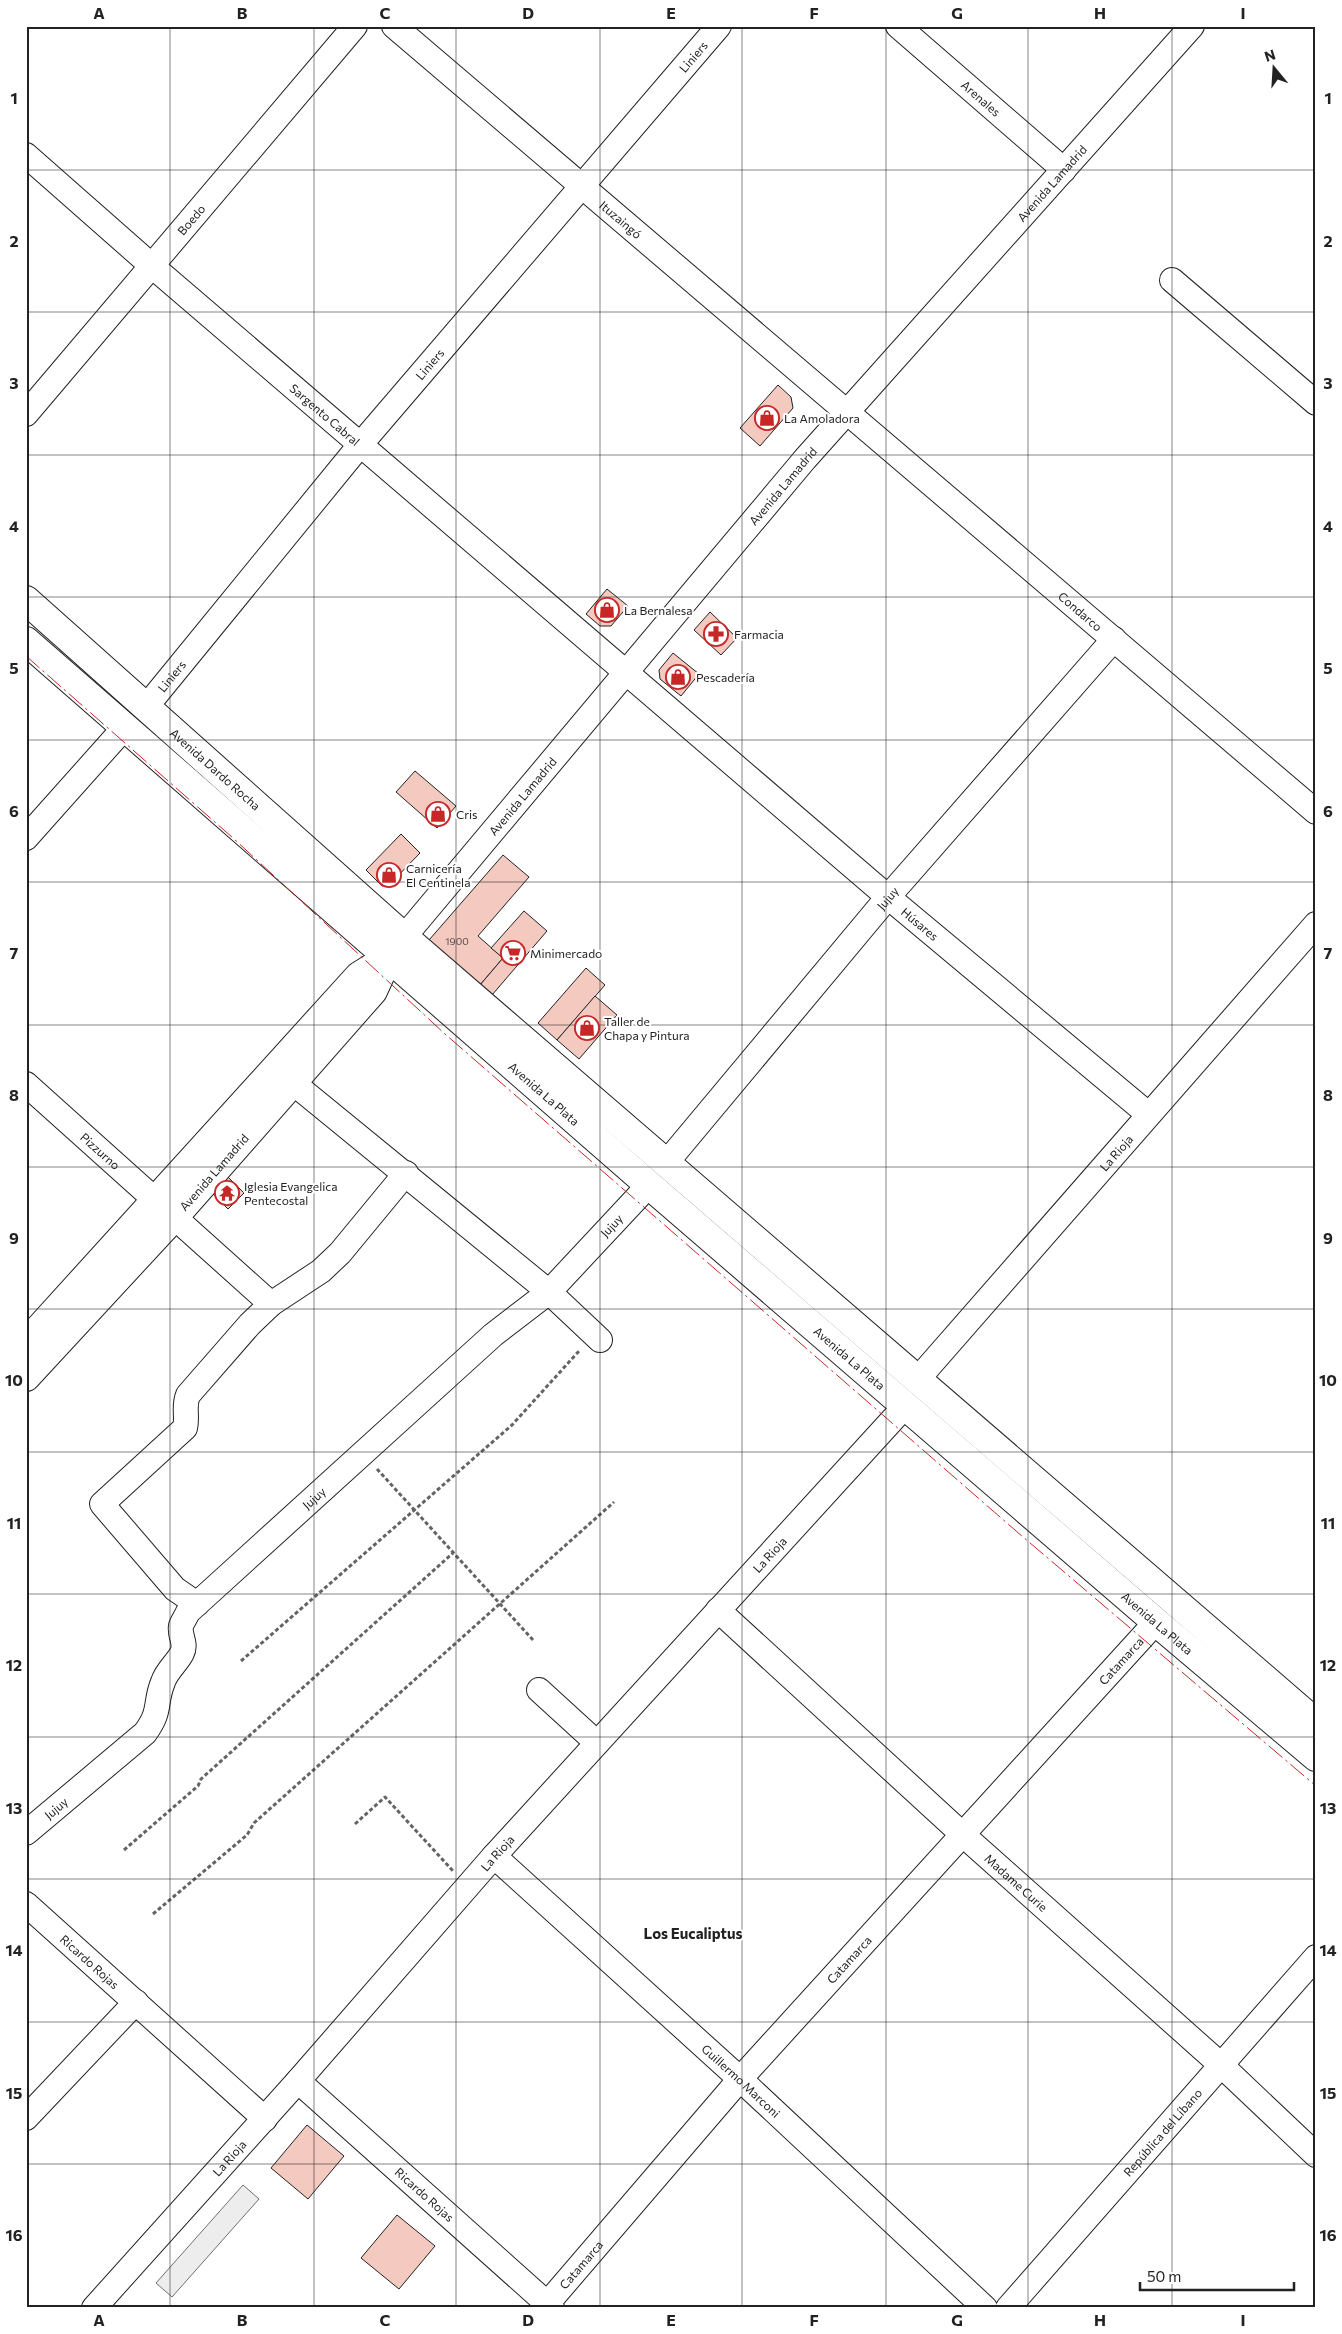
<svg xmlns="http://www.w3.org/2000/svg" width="1342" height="2334" font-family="Commissioner,sans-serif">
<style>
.parking{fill:#ededed;stroke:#6f6f6f}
.building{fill:#f3c9c0;stroke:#222}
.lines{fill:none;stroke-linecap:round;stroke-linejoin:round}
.minor-casing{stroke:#222;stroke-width:26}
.major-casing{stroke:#222;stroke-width:30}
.path{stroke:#646464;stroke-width:3;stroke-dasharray:4 2.5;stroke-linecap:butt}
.minor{stroke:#fff;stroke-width:24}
.major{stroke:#fff;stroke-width:28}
.power{stroke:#c62828;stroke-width:1;stroke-dasharray:18 4 2.5 4;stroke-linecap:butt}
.grid{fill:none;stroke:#222;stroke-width:1;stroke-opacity:0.55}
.labels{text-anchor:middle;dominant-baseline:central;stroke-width:4;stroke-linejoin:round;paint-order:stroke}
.number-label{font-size:10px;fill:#564c4a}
.street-label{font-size:12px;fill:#222;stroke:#fff}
.poi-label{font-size:12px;fill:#222;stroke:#fff;text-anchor:start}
.quarter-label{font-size:15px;font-weight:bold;fill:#222;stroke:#fff}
.neatline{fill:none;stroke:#222;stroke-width:2}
.grid-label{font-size:16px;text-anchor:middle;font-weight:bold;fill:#222}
</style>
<rect width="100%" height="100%" fill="#fff"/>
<!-- parking -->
<path class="parking" d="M243,2185L259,2199L172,2297L156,2283Z"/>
<!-- building -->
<g class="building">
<path d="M778,385L791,397L793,408L760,446L740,428Z"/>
<path d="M607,589L628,606L611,626H600L586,614Z"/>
<path d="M710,612L737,638L721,655L694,630Z"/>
<path d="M673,653L699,674L681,696L660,679L659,670Z"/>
<path d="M415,771L456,806L437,828L396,792Z"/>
<path d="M401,834L420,853L389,885L382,886L366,870Z"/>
<path d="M503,855L529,877L478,936L503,958L480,985L429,940Z"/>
<path d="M524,911L547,931L492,995L480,985L503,958L491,948Z"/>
<path d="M586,968L605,985L557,1040L538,1023Z"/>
<path d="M595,996L617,1015L579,1059L557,1040Z"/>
<path d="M227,1176L244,1193L228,1209L211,1192Z"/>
<path d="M307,2125L344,2156L308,2199L271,2168Z"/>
<path d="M397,2215L435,2246L399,2289L361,2258Z"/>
</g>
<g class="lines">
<defs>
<g id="minor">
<path id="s1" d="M394,26L1316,812"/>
<path id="s2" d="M898,26L1064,170"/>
<path id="s3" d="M26,155L152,266L888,897L1148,1114"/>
<path d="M1172,280L1316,403"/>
<path id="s4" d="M26,414L355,26"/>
<path id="s5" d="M146,707L360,445L719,26"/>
<path d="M26,838L125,727"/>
<path id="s6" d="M404,937L805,459L1192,26"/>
<path d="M292,1082L549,1292L600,1340"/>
<path id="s7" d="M26,1084L271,1304"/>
<path id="s8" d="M667,1162L888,897L1114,639"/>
<path id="s9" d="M917,1380L1316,924"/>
<path d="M197,1604L175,1589L102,1504L185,1428C188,1416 183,1407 188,1395L250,1324L271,1304L321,1271L340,1253L406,1173"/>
<path id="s10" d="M718,1610L962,1834L1221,2065L1316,2155"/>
<path d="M539,1690L597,1743"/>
<path id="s11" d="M26,1833L145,1733C162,1710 154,1704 163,1682C167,1670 177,1663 182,1653C187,1643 179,1636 181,1626C182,1622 186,1617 188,1612L493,1335L549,1292L649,1185"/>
<path id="s12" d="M494,1856L740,2079L985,2308"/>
<path id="s13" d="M26,1904L265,2119"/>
<path id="s14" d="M298,2081L552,2308"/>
<path d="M26,2118L136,2002"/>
<path id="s15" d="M547,2304L740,2079L1156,1622"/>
<path id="s16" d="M94,2308L298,2081L494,1856L906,1405"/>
<path id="s17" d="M1008,2308L1316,1957"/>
</g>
<g id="major">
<path id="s18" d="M26,600L404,937L1316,1723"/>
<path id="s19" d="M26,641L649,1185L1156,1622L1316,1757"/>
<path d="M26,1343L359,976L388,958"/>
<path id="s20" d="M26,1377L175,1216L373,991L388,958L398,945"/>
</g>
</defs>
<!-- minor casing -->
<use href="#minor" class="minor-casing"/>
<!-- major casing -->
<use href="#major" class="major-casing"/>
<!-- path -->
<g class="path">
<path d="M377,1469L533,1640"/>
<path d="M241,1661L512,1425L579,1351"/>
<path d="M355,1824L385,1797L454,1872"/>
<path d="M124,1850L198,1786L201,1779L453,1553"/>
<path d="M153,1914L247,1835L254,1823L614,1502"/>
</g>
<!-- minor -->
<use href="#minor" class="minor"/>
<!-- major -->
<use href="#major" class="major"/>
<!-- power -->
<path class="power" d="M26,656L233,838L445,1034L1023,1537L1316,1786"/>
</g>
<!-- grid -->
<path class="grid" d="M170,26V2308M314,26V2308M456,26V2308M600,26V2308M742,26V2308M886,26V2308M1028,26V2308M1172,26V2308M26,170H1316M26,312H1316M26,455H1316M26,597H1316M26,740H1316M26,882H1316M26,1025H1316M26,1167H1316M26,1309H1316M26,1452H1316M26,1594H1316M26,1737H1316M26,1879H1316M26,2022H1316M26,2164H1316"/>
<!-- icons -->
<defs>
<symbol id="shop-ring" viewBox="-11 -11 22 22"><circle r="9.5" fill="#fff" stroke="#c62828" stroke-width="1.5"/><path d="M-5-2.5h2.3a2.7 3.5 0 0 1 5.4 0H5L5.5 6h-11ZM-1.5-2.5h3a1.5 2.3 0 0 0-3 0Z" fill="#c62828"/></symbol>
<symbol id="pharmacy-ring" viewBox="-11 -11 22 22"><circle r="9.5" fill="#fff" stroke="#c62828" stroke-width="1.5"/><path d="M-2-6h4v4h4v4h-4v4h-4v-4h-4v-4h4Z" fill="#c62828"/></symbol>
<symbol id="supermarket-ring" viewBox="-11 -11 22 22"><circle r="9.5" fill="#fff" stroke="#c62828" stroke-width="1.5"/><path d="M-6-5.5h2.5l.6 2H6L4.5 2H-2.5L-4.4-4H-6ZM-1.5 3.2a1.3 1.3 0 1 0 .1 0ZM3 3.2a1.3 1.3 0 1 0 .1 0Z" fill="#c62828"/></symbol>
<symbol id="temple-ring" viewBox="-11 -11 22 22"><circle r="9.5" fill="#fff" stroke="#c62828" stroke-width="1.5"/><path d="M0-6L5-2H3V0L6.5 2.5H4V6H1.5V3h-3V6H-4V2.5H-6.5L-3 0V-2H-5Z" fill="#c62828"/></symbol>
</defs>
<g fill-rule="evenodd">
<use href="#shop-ring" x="753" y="404" width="28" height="28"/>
<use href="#shop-ring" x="593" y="596" width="28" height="28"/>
<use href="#pharmacy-ring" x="702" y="620" width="28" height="28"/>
<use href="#shop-ring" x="664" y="663" width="28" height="28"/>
<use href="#shop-ring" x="424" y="800" width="28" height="28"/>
<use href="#shop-ring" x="375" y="861" width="28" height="28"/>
<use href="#supermarket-ring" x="499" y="939" width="28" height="28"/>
<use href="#shop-ring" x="573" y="1014" width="28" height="28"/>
<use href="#temple-ring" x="213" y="1179" width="28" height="28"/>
</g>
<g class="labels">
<!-- number labels -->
<g class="number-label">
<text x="457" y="941">1900</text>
</g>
<!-- street labels -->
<g class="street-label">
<text stroke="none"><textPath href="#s5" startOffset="850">Liniers</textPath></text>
<text stroke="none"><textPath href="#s2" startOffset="110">Arenales</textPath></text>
<text stroke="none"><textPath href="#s6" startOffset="994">Avenida Lamadrid</textPath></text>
<text stroke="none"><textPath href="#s1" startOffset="298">Ituzaingó</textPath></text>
<text stroke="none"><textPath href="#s4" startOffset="255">Boedo</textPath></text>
<text stroke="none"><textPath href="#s5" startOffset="445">Liniers</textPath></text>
<text stroke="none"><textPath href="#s3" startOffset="396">Sargento Cabral</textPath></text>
<text stroke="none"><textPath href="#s6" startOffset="589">Avenida Lamadrid</textPath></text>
<text stroke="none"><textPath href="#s1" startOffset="902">Condarco</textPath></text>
<text stroke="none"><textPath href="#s5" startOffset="40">Liniers</textPath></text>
<text stroke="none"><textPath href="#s18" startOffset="254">Avenida Dardo Rocha</textPath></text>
<text stroke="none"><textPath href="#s6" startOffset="184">Avenida Lamadrid</textPath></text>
<text stroke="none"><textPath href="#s8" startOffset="344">Jujuy</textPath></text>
<text stroke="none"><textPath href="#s3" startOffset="1179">Húsares</textPath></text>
<text stroke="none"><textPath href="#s19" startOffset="688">Avenida La Plata</textPath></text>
<text stroke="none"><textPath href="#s7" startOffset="100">Pizzurno</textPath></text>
<text stroke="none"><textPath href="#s9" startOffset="302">La Rioja</textPath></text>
<text stroke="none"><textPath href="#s20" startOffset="278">Avenida Lamadrid</textPath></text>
<text stroke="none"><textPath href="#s11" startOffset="862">Jujuy</textPath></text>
<text stroke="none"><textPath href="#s19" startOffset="1092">Avenida La Plata</textPath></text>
<text stroke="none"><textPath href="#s11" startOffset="458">Jujuy</textPath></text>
<text stroke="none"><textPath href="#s16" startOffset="1012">La Rioja</textPath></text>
<text stroke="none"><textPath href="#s19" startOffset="1498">Avenida La Plata</textPath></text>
<text stroke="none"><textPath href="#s15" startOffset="862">Catamarca</textPath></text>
<text stroke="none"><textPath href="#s11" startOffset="39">Jujuy</textPath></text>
<text stroke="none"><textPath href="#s16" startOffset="608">La Rioja</textPath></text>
<text stroke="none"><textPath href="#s10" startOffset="404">Madame Curie</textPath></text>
<text stroke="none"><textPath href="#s15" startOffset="458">Catamarca</textPath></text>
<text stroke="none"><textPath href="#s13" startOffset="86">Ricardo Rojas</textPath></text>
<text stroke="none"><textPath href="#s12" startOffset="334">Guillermo Marconi</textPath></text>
<text stroke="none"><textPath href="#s17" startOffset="234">República del Líbano</textPath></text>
<text stroke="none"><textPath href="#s16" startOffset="202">La Rioja</textPath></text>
<text stroke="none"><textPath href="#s14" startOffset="170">Ricardo Rojas</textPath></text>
<text stroke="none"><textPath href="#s15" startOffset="52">Catamarca</textPath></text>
</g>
<!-- poi labels -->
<g class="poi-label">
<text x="784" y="418">La Amoladora</text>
<text x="624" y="610">La Bernalesa</text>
<text x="734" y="634">Farmacia</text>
<text x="696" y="677">Pescadería</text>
<text x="456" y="814">Cris</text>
<text x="406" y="868">Carnicería<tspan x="406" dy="14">El Centinela</tspan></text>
<text x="530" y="953">Minimercado</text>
<text x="604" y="1021">Taller de<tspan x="604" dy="14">Chapa y Pintura</tspan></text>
<text x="244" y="1186">Iglesia Evangelica<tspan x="244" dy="14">Pentecostal</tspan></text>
</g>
<!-- quarter labels -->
<g class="quarter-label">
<text x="693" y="1933">Los Eucaliptus</text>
</g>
</g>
<!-- border -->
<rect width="1342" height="2334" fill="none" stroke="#ffffff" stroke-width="55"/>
<!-- north arrow -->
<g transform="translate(1274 68) rotate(342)" stroke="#ffffff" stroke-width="4" paint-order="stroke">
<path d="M0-4L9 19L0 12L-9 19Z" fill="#222222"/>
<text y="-8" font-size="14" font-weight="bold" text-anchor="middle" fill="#222222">N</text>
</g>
<!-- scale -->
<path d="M1140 2282v8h154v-8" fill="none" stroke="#222222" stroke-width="2.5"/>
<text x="1147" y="2282" font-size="15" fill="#222222" stroke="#ffffff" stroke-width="4" paint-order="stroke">50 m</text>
<rect x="28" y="28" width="1286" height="2278" class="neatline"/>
<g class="grid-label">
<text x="99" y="19">A</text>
<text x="242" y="19">B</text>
<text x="385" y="19">C</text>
<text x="528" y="19">D</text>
<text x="671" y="19">E</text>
<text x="814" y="19">F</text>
<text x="957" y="19">G</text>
<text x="1100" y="19">H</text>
<text x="1243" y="19">I</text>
<text x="14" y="104">1</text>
<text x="1328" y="104">1</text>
<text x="14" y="247">2</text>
<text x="1328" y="247">2</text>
<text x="14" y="389">3</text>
<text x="1328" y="389">3</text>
<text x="14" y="532">4</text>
<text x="1328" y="532">4</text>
<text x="14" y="674">5</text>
<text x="1328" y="674">5</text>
<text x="14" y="817">6</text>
<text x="1328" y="817">6</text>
<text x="14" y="959">7</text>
<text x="1328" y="959">7</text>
<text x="14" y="1101">8</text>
<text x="1328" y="1101">8</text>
<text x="14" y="1244">9</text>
<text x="1328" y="1244">9</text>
<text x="14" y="1386">10</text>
<text x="1328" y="1386">10</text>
<text x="14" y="1529">11</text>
<text x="1328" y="1529">11</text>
<text x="14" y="1671">12</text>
<text x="1328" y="1671">12</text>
<text x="14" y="1814">13</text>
<text x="1328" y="1814">13</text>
<text x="14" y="1956">14</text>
<text x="1328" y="1956">14</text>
<text x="14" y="2099">15</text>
<text x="1328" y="2099">15</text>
<text x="14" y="2241">16</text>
<text x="1328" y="2241">16</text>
<text x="99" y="2326">A</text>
<text x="242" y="2326">B</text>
<text x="385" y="2326">C</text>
<text x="528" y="2326">D</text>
<text x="671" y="2326">E</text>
<text x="814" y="2326">F</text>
<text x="957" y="2326">G</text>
<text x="1100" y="2326">H</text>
<text x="1243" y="2326">I</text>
</g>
</svg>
